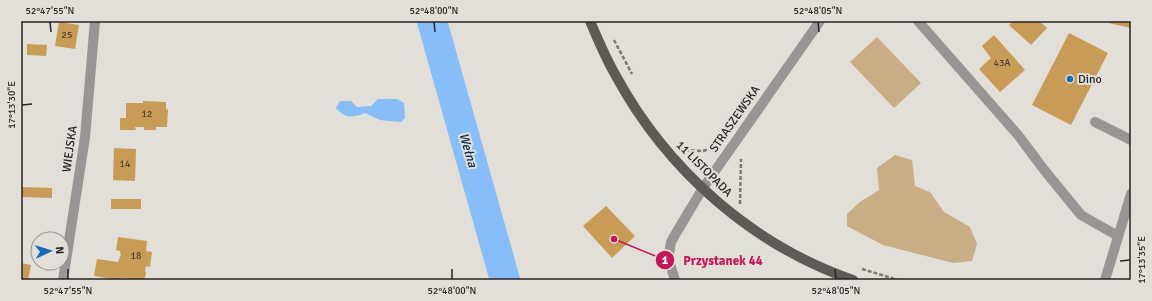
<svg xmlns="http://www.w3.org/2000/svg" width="1152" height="301" font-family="Signika,sans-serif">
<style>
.green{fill:#c9ad85}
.water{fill:#87bef9}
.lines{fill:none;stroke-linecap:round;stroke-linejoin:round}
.river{stroke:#87bef9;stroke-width:30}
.building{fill:#c89b56}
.path{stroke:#7c7975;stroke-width:2.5;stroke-dasharray:4 2;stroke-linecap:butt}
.minor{stroke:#989694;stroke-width:10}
.major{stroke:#5e5b57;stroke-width:10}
.ticks{fill:none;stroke:#272523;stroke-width:1.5}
.poi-dot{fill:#136bb9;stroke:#e2ded8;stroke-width:1.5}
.labels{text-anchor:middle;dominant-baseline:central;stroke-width:4;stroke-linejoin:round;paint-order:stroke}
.number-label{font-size:10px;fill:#4f4230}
.poi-label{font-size:12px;fill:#272523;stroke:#e2ded8;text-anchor:start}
.street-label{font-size:12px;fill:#272523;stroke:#e2ded8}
.water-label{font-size:13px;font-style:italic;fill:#083055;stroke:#e2ded8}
.leader{fill:none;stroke:#c2185b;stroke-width:1.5}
.callout-dot{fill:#c2185b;stroke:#e2ded8;stroke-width:1.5}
.mark-label{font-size:12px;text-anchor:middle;font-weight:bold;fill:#fff}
.callout-label{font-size:13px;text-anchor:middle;font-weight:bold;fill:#c2185b;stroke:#e2ded8;stroke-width:4;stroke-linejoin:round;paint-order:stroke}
.neatline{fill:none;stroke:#272523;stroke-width:1.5}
.ticks-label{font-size:10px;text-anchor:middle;fill:#272523}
</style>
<rect width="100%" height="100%" fill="#e2ded8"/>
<!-- green -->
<g class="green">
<path d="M877,37L921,83L894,108L850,62Z"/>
<path d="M895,155L912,160L915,186L930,192L944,212L970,227L977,244L972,261L953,263L883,245L847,226V214L860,202L879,190L877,168Z"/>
</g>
<!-- water -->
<path class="water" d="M378,99H397L404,103L405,118L401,122L380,120L365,113C352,118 346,119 336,108L340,101H351L357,107L371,106Z"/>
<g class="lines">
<!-- river -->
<path class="river" d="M432,21L505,280"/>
</g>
<!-- building -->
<g class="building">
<path d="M1013,21H1039L1047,28L1031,45L1009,25Z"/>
<path d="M1104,21H1131V28L1104,22Z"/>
<path d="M59,22L79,25L75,49L55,46Z"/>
<path d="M1069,33L1108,53L1071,125L1032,105Z"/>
<path d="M994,35L1025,70L1000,92L979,69L991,58L982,46Z"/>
<path d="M27,44L47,45L46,56L27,55Z"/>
<path d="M143,101L166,102V109L168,110L167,127H156V130H144V127H135L136,130H120V118H126V103H143Z"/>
<path d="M114,148L136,149L135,181L113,180Z"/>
<path d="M21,187L52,188V198L21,197Z"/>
<rect x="111" y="199" width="30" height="10"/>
<path d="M606,206L635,236L612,258L583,226Z"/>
<path d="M118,237L147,241L146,251L152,252L150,267L146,266L145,270L146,273L144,280L119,278L118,280L94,276L97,259L118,262L121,254L120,253V251L116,250Z"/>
<path d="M21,263L31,265L28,280H21Z"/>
</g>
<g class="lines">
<!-- path -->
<g class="path">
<path d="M614,40L632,74"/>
<path d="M685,150L703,151L715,147"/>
<path d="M740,204L741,159"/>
<path d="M862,269L898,280"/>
</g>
<!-- minor -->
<g class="minor">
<path d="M918,21L1018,135L1045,171L1081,215L1118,236"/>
<path d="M1095,122L1131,140"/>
<path d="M63,280L85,137L95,21"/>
<path d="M675,280L670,264L669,254L671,242L679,228L703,188L820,21"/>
<path d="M1105,280L1131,194"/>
</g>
<!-- major -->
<path class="major" d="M590,21C598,40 606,59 616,76C667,170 752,245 853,280"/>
</g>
<!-- ticks -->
<path class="ticks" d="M50,22L51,32M434,22L435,32M818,22L819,32M22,105L32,104M1120,261L1130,260M68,269V279M452,269V279M835,269L836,279"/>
<!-- markers -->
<circle class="poi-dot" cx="1070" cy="79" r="4"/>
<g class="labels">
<!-- number labels -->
<g class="number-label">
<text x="67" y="35">25</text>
<text x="1002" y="63">43A</text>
<text x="147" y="114">12</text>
<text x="125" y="164">14</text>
<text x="136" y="256">18</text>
</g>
<!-- poi labels -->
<g class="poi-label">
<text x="1078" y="79">Dino</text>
</g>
<!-- street labels -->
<g class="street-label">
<text transform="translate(735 119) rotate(-55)">STRASZEWSKA</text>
<text transform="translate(70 149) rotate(-82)">WIEJSKA</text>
<text transform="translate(704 169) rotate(45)">11 LISTOPADA</text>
</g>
<!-- water labels -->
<g class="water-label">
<text transform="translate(468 150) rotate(74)">Wełna</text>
</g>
</g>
<!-- callouts -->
<path class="leader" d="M614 239L665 260"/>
<g class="callout-dot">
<circle cx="614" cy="239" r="4"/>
<circle cx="665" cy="260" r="10"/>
</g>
<g class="mark-label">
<text x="665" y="264">1</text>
</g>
<g class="callout-label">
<text x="723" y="265">Przystanek 44</text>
</g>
<!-- border -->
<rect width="1152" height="301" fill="none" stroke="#e2ded8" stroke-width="44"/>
<!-- north arrow -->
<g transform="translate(50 251) rotate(86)"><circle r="19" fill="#e2ded8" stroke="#979490"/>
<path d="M0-3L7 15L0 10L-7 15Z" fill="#136bb9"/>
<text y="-6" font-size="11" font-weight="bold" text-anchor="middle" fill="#272523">N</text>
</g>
<rect x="22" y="22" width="1108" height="257" class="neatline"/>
<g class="ticks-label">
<text x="50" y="14">52°47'55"N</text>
<text x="434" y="14">52°48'00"N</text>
<text x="818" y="14">52°48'05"N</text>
<text transform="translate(11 105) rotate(-90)" y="4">17°13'30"E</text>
<text transform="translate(1141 260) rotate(-90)" y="4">17°13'35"E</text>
<text x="68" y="294">52°47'55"N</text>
<text x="452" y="294">52°48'00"N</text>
<text x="836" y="294">52°48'05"N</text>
</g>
</svg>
